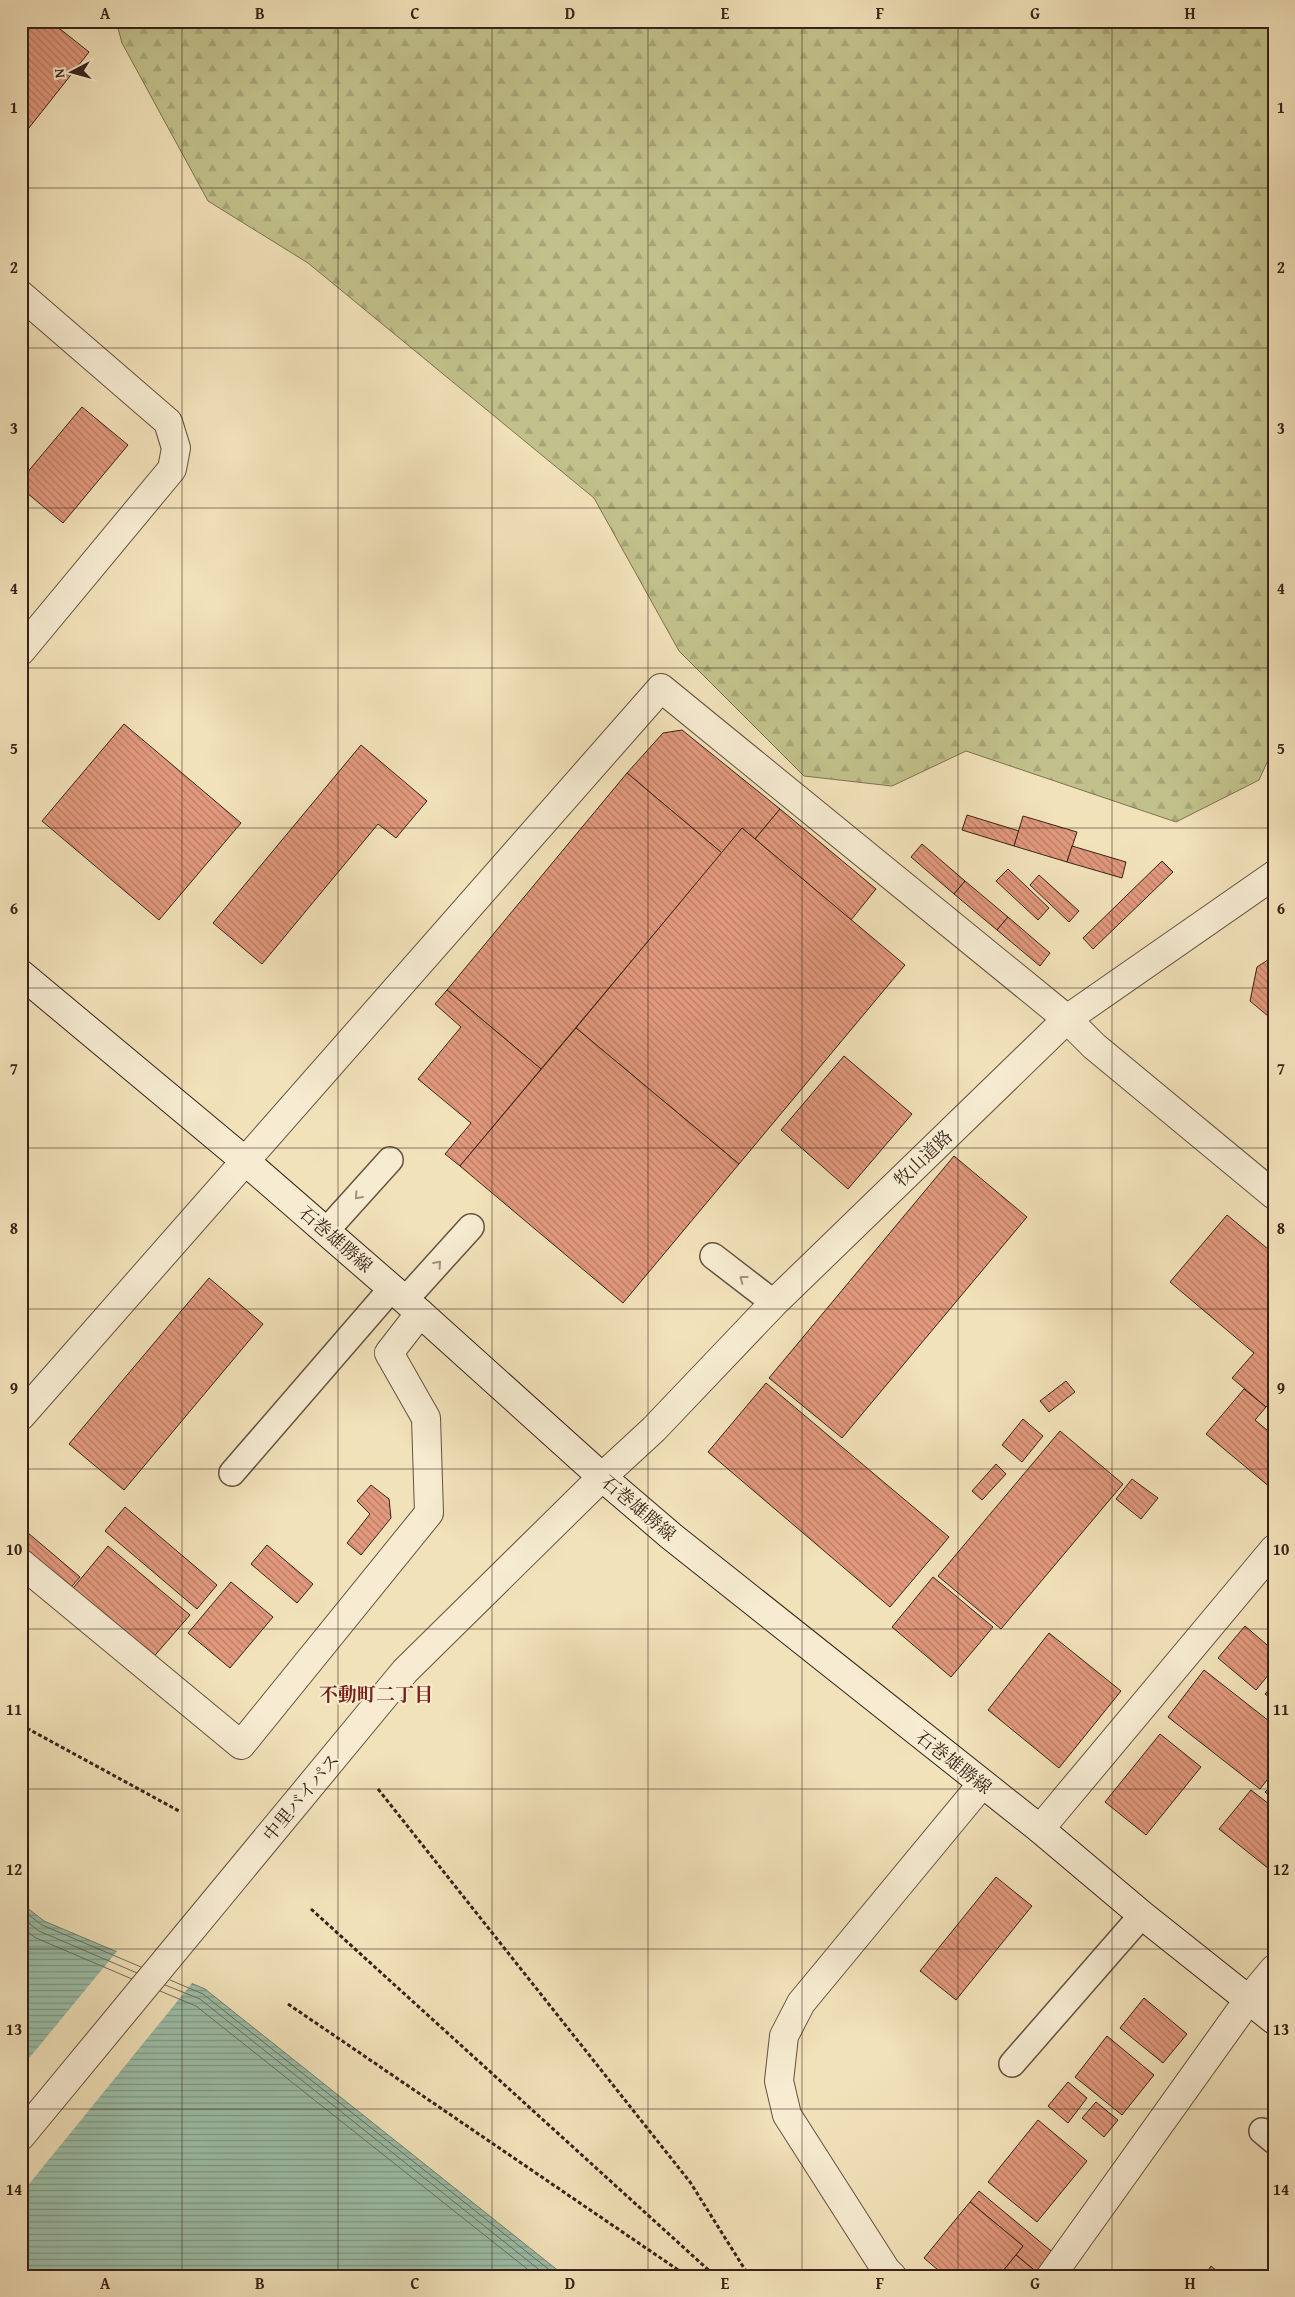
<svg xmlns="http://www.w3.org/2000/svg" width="1295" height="2297" font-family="'Gentium Book Plus','Noto Serif JP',serif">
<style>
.forest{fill:url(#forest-firs);stroke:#7d7252}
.water{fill:url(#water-rules);stroke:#74806f}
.pier{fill:#f2e2ba}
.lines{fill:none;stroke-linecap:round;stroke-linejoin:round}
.shore{stroke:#6a7060;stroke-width:1}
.building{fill:url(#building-back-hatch);stroke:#382218}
.service-casing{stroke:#665240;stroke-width:28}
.minor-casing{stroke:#665240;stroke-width:30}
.tertiary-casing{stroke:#665240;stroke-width:30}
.secondary-casing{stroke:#382218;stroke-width:30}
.path{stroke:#382218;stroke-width:3;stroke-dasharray:4 2.5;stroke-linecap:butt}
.service{stroke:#f7ecd2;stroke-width:25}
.minor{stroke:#f7ecd2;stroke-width:28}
.tertiary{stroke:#f7ecd2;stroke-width:28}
.secondary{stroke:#f7ecd2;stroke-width:28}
.oneway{stroke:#a1917e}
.grid{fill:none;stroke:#382218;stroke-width:1;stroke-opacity:0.55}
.labels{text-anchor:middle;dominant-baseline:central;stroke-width:4;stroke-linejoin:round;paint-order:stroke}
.street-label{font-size:18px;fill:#382218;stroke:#f7ecd2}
.neighbourhood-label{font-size:19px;font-weight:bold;fill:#7a1f14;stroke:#f7ecd2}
.neatline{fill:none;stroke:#382218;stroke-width:2}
.grid-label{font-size:16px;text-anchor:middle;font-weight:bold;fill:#382218}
</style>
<defs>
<pattern id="forest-firs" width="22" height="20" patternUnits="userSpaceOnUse" patternTransform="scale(1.25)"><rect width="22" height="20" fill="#c2c18b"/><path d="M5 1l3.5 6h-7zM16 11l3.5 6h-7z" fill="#a7a677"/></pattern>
<pattern id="water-rules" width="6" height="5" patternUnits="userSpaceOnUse" patternTransform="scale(1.25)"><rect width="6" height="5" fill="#9cbfa9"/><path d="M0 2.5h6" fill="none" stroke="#809b89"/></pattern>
<pattern id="building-back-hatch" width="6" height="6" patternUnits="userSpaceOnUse" patternTransform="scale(1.25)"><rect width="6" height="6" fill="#e2997d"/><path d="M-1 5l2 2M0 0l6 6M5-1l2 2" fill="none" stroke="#b87c65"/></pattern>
</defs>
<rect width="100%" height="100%" fill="#f2e2ba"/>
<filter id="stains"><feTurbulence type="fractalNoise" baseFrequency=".004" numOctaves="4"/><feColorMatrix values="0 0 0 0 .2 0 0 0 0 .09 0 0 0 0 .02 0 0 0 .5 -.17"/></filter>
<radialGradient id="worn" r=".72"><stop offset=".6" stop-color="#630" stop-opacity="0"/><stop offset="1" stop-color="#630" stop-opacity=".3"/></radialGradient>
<!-- forest -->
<path class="forest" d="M116,21H1274V747L1259,780L1176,822L966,751L892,786L804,776L679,651L594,498L308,263L208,201L122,43Z"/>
<!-- water -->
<path class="water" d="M21,1903L44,1921L205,1989L565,2276H21Z"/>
<!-- pier -->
<path class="pier" d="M118,1950L193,1982L21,2194V2068Z"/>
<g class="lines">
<!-- shore -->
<g class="shore">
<path d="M21,1909L42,1925L141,1967"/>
<path d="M21,1917L39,1931L137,1973"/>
<path d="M21,1927L36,1938L132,1979"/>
<path d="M170,1980L203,1994L557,2276"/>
<path d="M165,1985L200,1999L547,2276"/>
<path d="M160,1991L196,2006L536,2276"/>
</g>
</g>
<!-- building -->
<g class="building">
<path d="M21,21H50L89,52L21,138Z"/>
<path d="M82,407L128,445L63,523L21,488V480Z"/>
<path d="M124,724L241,823L159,920L42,821Z"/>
<path d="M682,730L780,809L755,839L742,828L722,853L627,773L663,733Z"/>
<path d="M361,745L427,801L396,838L378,824L262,964L213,923Z"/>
<path d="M627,773L722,853L541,1069L447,990Z"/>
<path d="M780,809L876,889L851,920L755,839Z"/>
<path d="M967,815L1019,831L1014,846L962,830Z"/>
<path d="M1023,816L1077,832L1067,862L1014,846Z"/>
<path d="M742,828L905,965L739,1164L576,1028Z"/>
<path d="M922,844L965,881L954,894L911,857Z"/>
<path d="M1072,846L1126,862L1122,878L1067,862Z"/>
<path d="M1162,861L1173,872L1093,949L1083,938Z"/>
<path d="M1008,869L1049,908L1038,920L996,881Z"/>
<path d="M1039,875L1079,911L1069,922L1030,885Z"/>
<path d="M965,881L1008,917L997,930L954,894Z"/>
<path d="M1008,917L1050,953L1040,966L997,930Z"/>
<path d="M1274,956V1021L1250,1001L1257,967Z"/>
<path d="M447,990L541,1069L460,1166L445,1154L471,1123L418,1079L461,1027L435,1004Z"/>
<path d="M576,1028L739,1164L623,1303L460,1166Z"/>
<path d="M844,1056L912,1114L848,1189L781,1130Z"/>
<path d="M954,1156L1027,1217L842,1438L769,1378Z"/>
<path d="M1227,1215L1274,1254V1398L1266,1407L1232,1378L1254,1353L1170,1282Z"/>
<path d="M209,1278L263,1324L124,1490L69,1444Z"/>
<path d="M1066,1381L1075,1392L1049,1412L1040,1401Z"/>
<path d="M766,1383L949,1537L890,1607L708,1452Z"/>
<path d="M1244,1389L1266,1407L1255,1420L1274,1436V1484L1271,1488L1206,1434Z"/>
<path d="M1023,1419L1043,1436L1022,1462L1002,1445Z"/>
<path d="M1060,1431L1123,1484L1001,1629L938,1576Z"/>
<path d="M996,1464L1006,1474L982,1500L972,1491Z"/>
<path d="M1132,1479L1158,1498L1141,1519L1116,1499Z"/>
<path d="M371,1485L389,1499L391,1518L361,1555L347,1543L370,1514L357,1501Z"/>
<path d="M125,1507L217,1585L197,1609L105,1531Z"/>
<path d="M21,1527L80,1577L67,1592L21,1553Z"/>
<path d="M267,1545L313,1584L297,1603L251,1564Z"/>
<path d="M108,1546L190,1615L150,1661L69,1593Z"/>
<path d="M933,1577L993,1627L951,1677L892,1627Z"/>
<path d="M231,1582L273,1617L230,1668L188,1633Z"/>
<path d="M1245,1626L1274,1651V1668L1256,1690L1218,1658Z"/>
<path d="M1049,1633L1121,1691L1059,1768L988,1710Z"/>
<path d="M1204,1670L1274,1725V1771L1260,1789L1168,1717Z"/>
<path d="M1274,1684V1701L1265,1694Z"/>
<path d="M1160,1734L1201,1767L1146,1835L1105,1802Z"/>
<path d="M1274,1783V1799L1265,1792Z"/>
<path d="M1251,1790L1274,1808V1873L1219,1829Z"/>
<path d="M996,1877L1032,1906L956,2000L920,1971Z"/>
<path d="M1144,1998L1187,2034L1163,2063L1120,2028Z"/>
<path d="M1107,2036L1154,2075L1122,2115L1075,2077Z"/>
<path d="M1068,2082L1087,2098L1068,2123L1048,2106Z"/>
<path d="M1096,2102L1118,2120L1104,2137L1082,2118Z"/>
<path d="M1038,2120L1087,2161L1037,2222L988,2182Z"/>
<path d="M979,2191L1056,2255L1039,2274L1016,2255L1023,2246L970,2202Z"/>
<path d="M970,2202L1023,2246L999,2276H945L924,2258Z"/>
<path d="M1016,2255L1039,2274L1038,2276H999Z"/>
<path d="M1211,2266L1223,2276H1204Z"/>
</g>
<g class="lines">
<defs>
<g id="service">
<path d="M326,1231L390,1160"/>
<path d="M713,1256L774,1303"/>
<path d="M405,1300L471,1227"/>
<path d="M232,1473L392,1288"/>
<path d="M1012,2064L1142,1915"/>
<path d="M1262,2131L1274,2141"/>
</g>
<g id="minor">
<path d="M21,295L168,422L176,448L172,469L21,651"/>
<path d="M21,1416L661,688L1067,1019L1094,1046L1274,1195"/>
<path d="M21,1563L241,1745L429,1513L426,1418L389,1353L420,1313"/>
<path d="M1040,1829L1274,1549"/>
<path d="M892,2276L886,2270L787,2115L779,2081L784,2036L801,2003L982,1784"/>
<path d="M1051,2276L1249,1999L1274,1969"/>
</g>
<path id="tertiary" d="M21,2136L405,1671L602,1477L654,1429L774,1303L1067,1019L1274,875"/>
<path id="secondary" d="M21,974L244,1160L420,1313L602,1477L671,1536L1040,1829L1142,1915L1274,2020"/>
</defs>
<!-- service casing -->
<use href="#service" class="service-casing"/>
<!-- minor casing -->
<use href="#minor" class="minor-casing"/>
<!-- tertiary casing -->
<use href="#tertiary" class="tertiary-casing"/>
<!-- secondary casing -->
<use href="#secondary" class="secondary-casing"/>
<!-- path -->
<g class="path">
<path d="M21,1725L179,1811"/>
<path d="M378,1789L690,2182L749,2276"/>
<path d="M311,1909L715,2276"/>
<path d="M288,2004L687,2276"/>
</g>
<!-- service -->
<use href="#service" class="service"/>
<!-- minor -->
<use href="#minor" class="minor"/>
<!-- tertiary -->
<use href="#tertiary" class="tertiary"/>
<!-- secondary -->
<use href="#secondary" class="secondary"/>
</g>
<!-- one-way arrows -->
<defs><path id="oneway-chevron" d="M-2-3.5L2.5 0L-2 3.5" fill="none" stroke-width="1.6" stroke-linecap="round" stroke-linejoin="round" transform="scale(1.25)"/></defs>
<g class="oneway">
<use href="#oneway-chevron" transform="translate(358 1196) rotate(132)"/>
<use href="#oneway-chevron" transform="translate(438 1264) rotate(-48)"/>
<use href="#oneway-chevron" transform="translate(743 1279) rotate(-143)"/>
</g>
<!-- grid -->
<path class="grid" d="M182,21V2276M338,21V2276M492,21V2276M648,21V2276M802,21V2276M958,21V2276M1112,21V2276M21,188H1274M21,348H1274M21,508H1274M21,668H1274M21,828H1274M21,988H1274M21,1148H1274M21,1309H1274M21,1469H1274M21,1629H1274M21,1789H1274M21,1949H1274M21,2109H1274"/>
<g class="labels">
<!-- street labels -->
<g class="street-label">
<text transform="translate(923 1158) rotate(-44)">牧山道路</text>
<text transform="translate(336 1239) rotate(41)">石巻雄勝線</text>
<text transform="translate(639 1508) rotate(40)">石巻雄勝線</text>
<text transform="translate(954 1762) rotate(38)">石巻雄勝線</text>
<text transform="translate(301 1797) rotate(-50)">中里バイパス</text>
</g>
<!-- neighbourhood labels -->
<g class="neighbourhood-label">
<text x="376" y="1694">不動町二丁目</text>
</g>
</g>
<!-- margin -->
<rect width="1295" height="2297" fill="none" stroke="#f2e2ba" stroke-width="55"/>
<!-- north arrow -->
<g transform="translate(72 72) rotate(264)" stroke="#f7ecd2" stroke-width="4" paint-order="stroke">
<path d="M0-4L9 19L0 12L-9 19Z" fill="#382218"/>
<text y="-8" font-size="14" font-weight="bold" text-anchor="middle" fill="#382218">N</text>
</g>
<rect x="28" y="28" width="1240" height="2242" class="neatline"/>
<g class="grid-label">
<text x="105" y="19">A</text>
<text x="260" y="19">B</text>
<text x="415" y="19">C</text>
<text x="570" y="19">D</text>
<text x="725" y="19">E</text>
<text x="880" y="19">F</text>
<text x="1035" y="19">G</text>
<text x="1190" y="19">H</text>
<text x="14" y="113">1</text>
<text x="1281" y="113">1</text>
<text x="14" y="273">2</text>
<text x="1281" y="273">2</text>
<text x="14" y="434">3</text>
<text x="1281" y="434">3</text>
<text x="14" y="594">4</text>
<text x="1281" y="594">4</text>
<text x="14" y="754">5</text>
<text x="1281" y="754">5</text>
<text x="14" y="914">6</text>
<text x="1281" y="914">6</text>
<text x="14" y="1074">7</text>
<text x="1281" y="1074">7</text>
<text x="14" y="1234">8</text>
<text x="1281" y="1234">8</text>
<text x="14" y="1394">9</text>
<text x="1281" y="1394">9</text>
<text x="14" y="1555">10</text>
<text x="1281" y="1555">10</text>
<text x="14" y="1715">11</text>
<text x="1281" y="1715">11</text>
<text x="14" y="1875">12</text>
<text x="1281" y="1875">12</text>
<text x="14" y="2035">13</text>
<text x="1281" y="2035">13</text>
<text x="14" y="2195">14</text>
<text x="1281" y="2195">14</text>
<text x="105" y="2289">A</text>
<text x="260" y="2289">B</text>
<text x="415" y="2289">C</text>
<text x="570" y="2289">D</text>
<text x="725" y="2289">E</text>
<text x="880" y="2289">F</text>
<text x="1035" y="2289">G</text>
<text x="1190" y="2289">H</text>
</g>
<rect width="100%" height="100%" filter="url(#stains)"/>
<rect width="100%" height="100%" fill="url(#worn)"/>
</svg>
